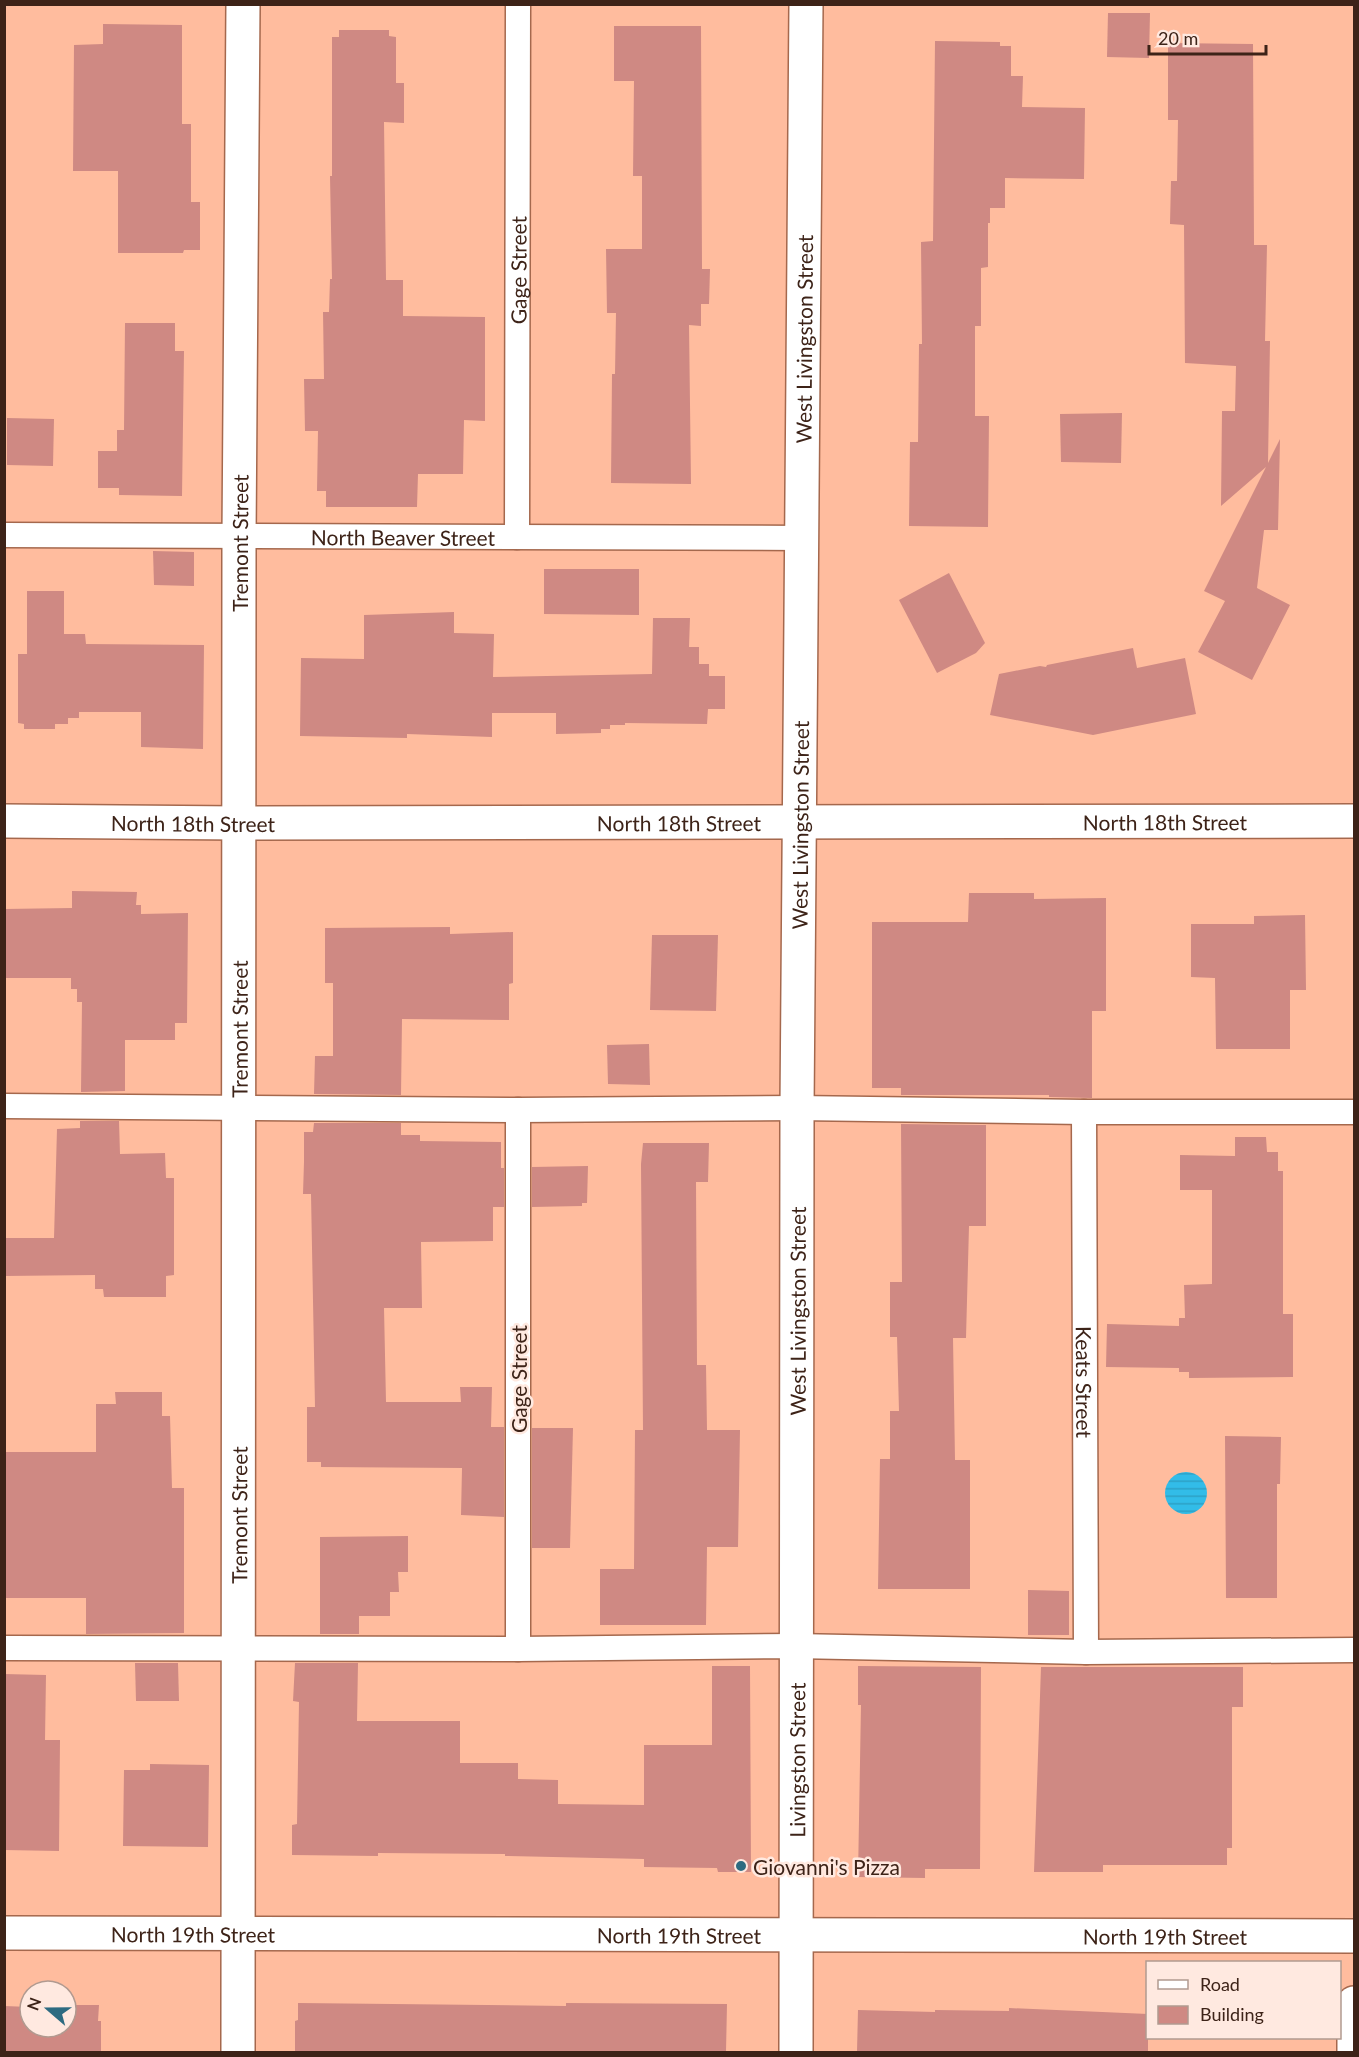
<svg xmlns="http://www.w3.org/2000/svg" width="1359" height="2057" font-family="Lato,sans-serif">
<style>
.water{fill:url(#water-rules)}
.building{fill:#cf8983}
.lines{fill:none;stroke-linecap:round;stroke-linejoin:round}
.lane-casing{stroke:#a5684d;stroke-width:27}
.street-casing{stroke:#a5684d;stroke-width:36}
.secondary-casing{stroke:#a5684d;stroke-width:36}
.lane{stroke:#fff;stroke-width:24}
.street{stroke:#fff;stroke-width:33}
.secondary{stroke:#fff;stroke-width:33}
.poi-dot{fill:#2d6b81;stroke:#ffe9e0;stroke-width:2}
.labels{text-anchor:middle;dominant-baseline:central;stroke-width:5;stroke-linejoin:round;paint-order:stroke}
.street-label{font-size:21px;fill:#3d2318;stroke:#ffe9e0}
.poi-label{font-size:21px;fill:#3d2318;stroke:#ffe9e0;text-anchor:start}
</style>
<defs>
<pattern id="water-rules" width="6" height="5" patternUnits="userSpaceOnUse" patternTransform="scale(1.5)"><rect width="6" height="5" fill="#32bce8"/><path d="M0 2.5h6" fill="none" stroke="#2da1c6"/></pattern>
</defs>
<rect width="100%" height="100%" fill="#ffbc9e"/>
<!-- water -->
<circle class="water" cx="1186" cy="1493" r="21"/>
<!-- building -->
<g class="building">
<path d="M1108,13H1150L1149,58L1107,57Z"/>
<path d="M103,24L182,25V124H191V202H200V250H184L183,253H118V171H73L74,45L103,44Z"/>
<path d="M614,26H701L702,269H710L709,304H701V326L689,325L691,484L611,483L612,374H615L616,313H607L606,249H642V176H633L634,81H614Z"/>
<path d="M339,30H389V36L396,37V83H404V123L384,122L386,280H403V316L485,317V421L464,420L463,474H418L417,507H326V491H317L318,431H305L304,379H324L323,312H329L330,279H332L330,176H332V37H339Z"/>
<path d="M935,41L1000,42V46H1011V76H1023L1022,107L1085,108L1084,179L1005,178V208H990V223H988V267L981,268V326H975V416H989L988,527L909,526L910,442H918L919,344H922L921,242L933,241Z"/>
<path d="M1168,43L1253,44L1254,245H1267L1265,341H1270L1268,463L1280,439L1278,530H1264L1257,588L1290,605L1252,680L1198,652L1225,601L1204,591L1266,467L1221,506L1222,411H1235L1236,366L1185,363L1184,225L1170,224L1171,181H1177L1178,120H1168Z"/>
<path d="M125,323H175V351H184L182,496L119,495V488H98V451H117V430H124Z"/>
<path d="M1122,413L1121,463L1061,462L1060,414Z"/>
<path d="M7,418L54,419L53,466L7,465Z"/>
<path d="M153,551L194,552V586L154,585Z"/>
<path d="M544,569H639V615L544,614Z"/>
<path d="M949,573L985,643L976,653L937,673L899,600Z"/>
<path d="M27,591H64V634H85L86,644L204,645L203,749L141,747V712H79V718H68V724H55V729H24V724L18,723V654H27Z"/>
<path d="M454,612V633L494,634L493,677L652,674L653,618H690L689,647H699V664H709V676H725V709H708L707,724L625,723V725H610V729H601V733L556,734V713H492V737L407,734V738L300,736L301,658L364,659V615Z"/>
<path d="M1133,648L1137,668L1185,658L1196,714L1093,735L990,715L999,674L1040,666L1046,667L1047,665Z"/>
<path d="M72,891L137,892L136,905H141V914L188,913L187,1023H175V1040H125V1091L81,1092L82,1002H77V989H71V978H4V909L72,908Z"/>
<path d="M969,893H1034V899L1106,898V1011H1092V1098L1049,1097V1095H901V1088H872V922H968Z"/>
<path d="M1305,915L1306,990H1290V1049H1216L1215,978L1191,977V924H1254V916Z"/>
<path d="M450,927V934L513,932V983L509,984V1020L402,1019L401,1095L314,1094L315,1056H333V983H325V928Z"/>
<path d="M652,935H718L716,1011L650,1010Z"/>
<path d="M649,1044L650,1085L608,1084L607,1045Z"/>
<path d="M80,1121H119L120,1154L165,1153L166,1178H174V1275L166,1276V1297H104L103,1289H95V1275L4,1276V1238H54L57,1129L80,1128Z"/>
<path d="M314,1123H401V1135H420V1141L501,1142V1168H504V1207H493V1241L421,1242L422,1308H384L386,1402H461L460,1387H492L491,1427H504V1517L461,1515L462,1468L321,1467V1462H307V1407H315L311,1194H303L304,1162V1132H313Z"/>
<path d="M901,1124L986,1125V1226H969L966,1338H953L955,1460H970V1589H878L880,1459H890V1411H899L897,1337H890V1282H902Z"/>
<path d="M1235,1137H1266L1267,1152H1278V1171H1283V1314H1293V1377L1189,1378V1372H1179V1368L1106,1367L1107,1324L1179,1326V1318H1185L1184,1285L1212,1284V1190H1180V1155L1235,1156Z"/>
<path d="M643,1143H709L708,1182H696L697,1365H706L707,1430H740L738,1547H707L706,1625H600V1569H634L635,1430H643L641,1164Z"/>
<path d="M588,1166L587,1203H582V1206L532,1207V1167Z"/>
<path d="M115,1392H162V1416H170L172,1488H184V1633L86,1634V1598H4V1452H96V1404H116Z"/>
<path d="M532,1428H573L570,1548H532Z"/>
<path d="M1225,1436L1281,1437L1280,1484H1277V1598H1226Z"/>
<path d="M408,1536V1572H398L399,1592H390V1616H359V1634H320V1537Z"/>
<path d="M1028,1590L1069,1591V1635H1028Z"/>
<path d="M135,1663H178L179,1701H136Z"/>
<path d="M295,1663H358L357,1721H460V1763H518V1779L558,1780V1804L644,1805V1745H712V1666H750L751,1872H718L717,1868L644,1867V1859L505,1856V1854L378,1853V1856L292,1855V1825L297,1824L299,1702L293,1701Z"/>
<path d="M858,1666L981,1667L980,1869H925V1878L858,1877L861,1705H858Z"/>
<path d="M1041,1667H1243V1707H1232V1848H1227V1865H1103V1872H1034Z"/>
<path d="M4,1674L46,1675L45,1740H60L59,1851L4,1850Z"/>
<path d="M150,1764L209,1765L208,1847L123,1846L124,1770H150Z"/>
<path d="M298,2003L566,2006V2003L727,2004L726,2052H295V2021L298,2020Z"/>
<path d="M66,2005H99L98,2021H101V2052H4V2006L30,2007V2027H66Z"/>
<path d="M1009,2008L1148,2014V2052H857L858,2010L935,2012V2010L1009,2011Z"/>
</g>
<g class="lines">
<defs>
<g id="lane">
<path id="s1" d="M4,535L802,538"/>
<path id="s2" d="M517,537L518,4"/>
<path d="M4,1106L518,1110L797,1108L1084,1112H1354"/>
<path id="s3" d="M1084,1112L1086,1652"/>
<path d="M4,1648L518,1649L795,1646L1086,1652L1354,1650"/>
<path d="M518,1649V1110"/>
</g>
<g id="street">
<path id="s4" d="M4,821L239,823L1354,821"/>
<path id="s5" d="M238,2052L239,537L243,4"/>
<path id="s6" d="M796,2052L797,1108L806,4"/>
<path d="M1354,2052V2003"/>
</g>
<g id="secondary">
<path id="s7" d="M4,1933L1354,1936"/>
</g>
</defs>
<!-- lane casing -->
<use href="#lane" class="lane-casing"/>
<!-- street casing -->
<use href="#street" class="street-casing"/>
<!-- secondary casing -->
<use href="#secondary" class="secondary-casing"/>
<!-- lane -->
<use href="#lane" class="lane"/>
<!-- street -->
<use href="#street" class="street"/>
<!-- secondary -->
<use href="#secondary" class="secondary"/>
</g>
<!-- markers -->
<circle class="poi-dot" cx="741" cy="1866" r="6"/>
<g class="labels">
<!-- street labels -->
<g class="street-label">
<text stroke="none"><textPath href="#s2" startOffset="267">Gage Street</textPath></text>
<text stroke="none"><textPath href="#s6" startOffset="1713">West Livingston Street</textPath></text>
<text stroke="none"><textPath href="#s1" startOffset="399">North Beaver Street</textPath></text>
<text stroke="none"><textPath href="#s5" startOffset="1509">Tremont Street</textPath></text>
<text stroke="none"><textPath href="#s4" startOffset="1161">North 18th Street</textPath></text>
<text stroke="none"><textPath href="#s4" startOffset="189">North 18th Street</textPath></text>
<text stroke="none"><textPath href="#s4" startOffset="675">North 18th Street</textPath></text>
<text stroke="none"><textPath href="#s6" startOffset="1227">West Livingston Street</textPath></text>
<text stroke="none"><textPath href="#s5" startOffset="1023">Tremont Street</textPath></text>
<text stroke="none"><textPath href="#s6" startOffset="741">West Livingston Street</textPath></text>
<text transform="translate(518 1379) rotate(-90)">Gage Street</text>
<text stroke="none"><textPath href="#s3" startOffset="270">Keats Street</textPath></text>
<text stroke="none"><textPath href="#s5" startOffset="537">Tremont Street</textPath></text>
<text stroke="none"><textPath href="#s6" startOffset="292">Livingston Street</textPath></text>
<text stroke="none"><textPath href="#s7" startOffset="189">North 19th Street</textPath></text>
<text stroke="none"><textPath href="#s7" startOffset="675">North 19th Street</textPath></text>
<text stroke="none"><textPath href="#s7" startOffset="1161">North 19th Street</textPath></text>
</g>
<!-- poi labels -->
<g class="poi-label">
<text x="753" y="1866">Giovanni's Pizza</text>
</g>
</g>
<!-- border -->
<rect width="1359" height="2057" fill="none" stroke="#3d2318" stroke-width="12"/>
<!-- legend -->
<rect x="1146" y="1961" width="195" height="78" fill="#ffe9e0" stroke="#b19a90" stroke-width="1.5"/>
<rect x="1158" y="1980" width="30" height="9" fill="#ffffff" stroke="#b19a90" stroke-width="1.5"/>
<text x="1200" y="1991" font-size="18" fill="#3d2318">Road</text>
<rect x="1158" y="2006" width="30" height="18" fill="#cf8983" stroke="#b19a90" stroke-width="1.5"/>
<text x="1200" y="2021" font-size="18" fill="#3d2318">Building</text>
<!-- north arrow -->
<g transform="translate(48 2009) rotate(290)"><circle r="28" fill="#ffe9e0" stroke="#b19a90" stroke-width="1.5"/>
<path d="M0-4.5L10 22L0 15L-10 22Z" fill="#2d6b81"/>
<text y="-9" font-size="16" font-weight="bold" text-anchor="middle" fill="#3d2318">N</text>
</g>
<!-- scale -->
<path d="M1149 45v9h117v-9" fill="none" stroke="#3d2318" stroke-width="3"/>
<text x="1158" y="45" font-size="18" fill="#3d2318" stroke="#ffe9e0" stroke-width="4.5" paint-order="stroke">20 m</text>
</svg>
